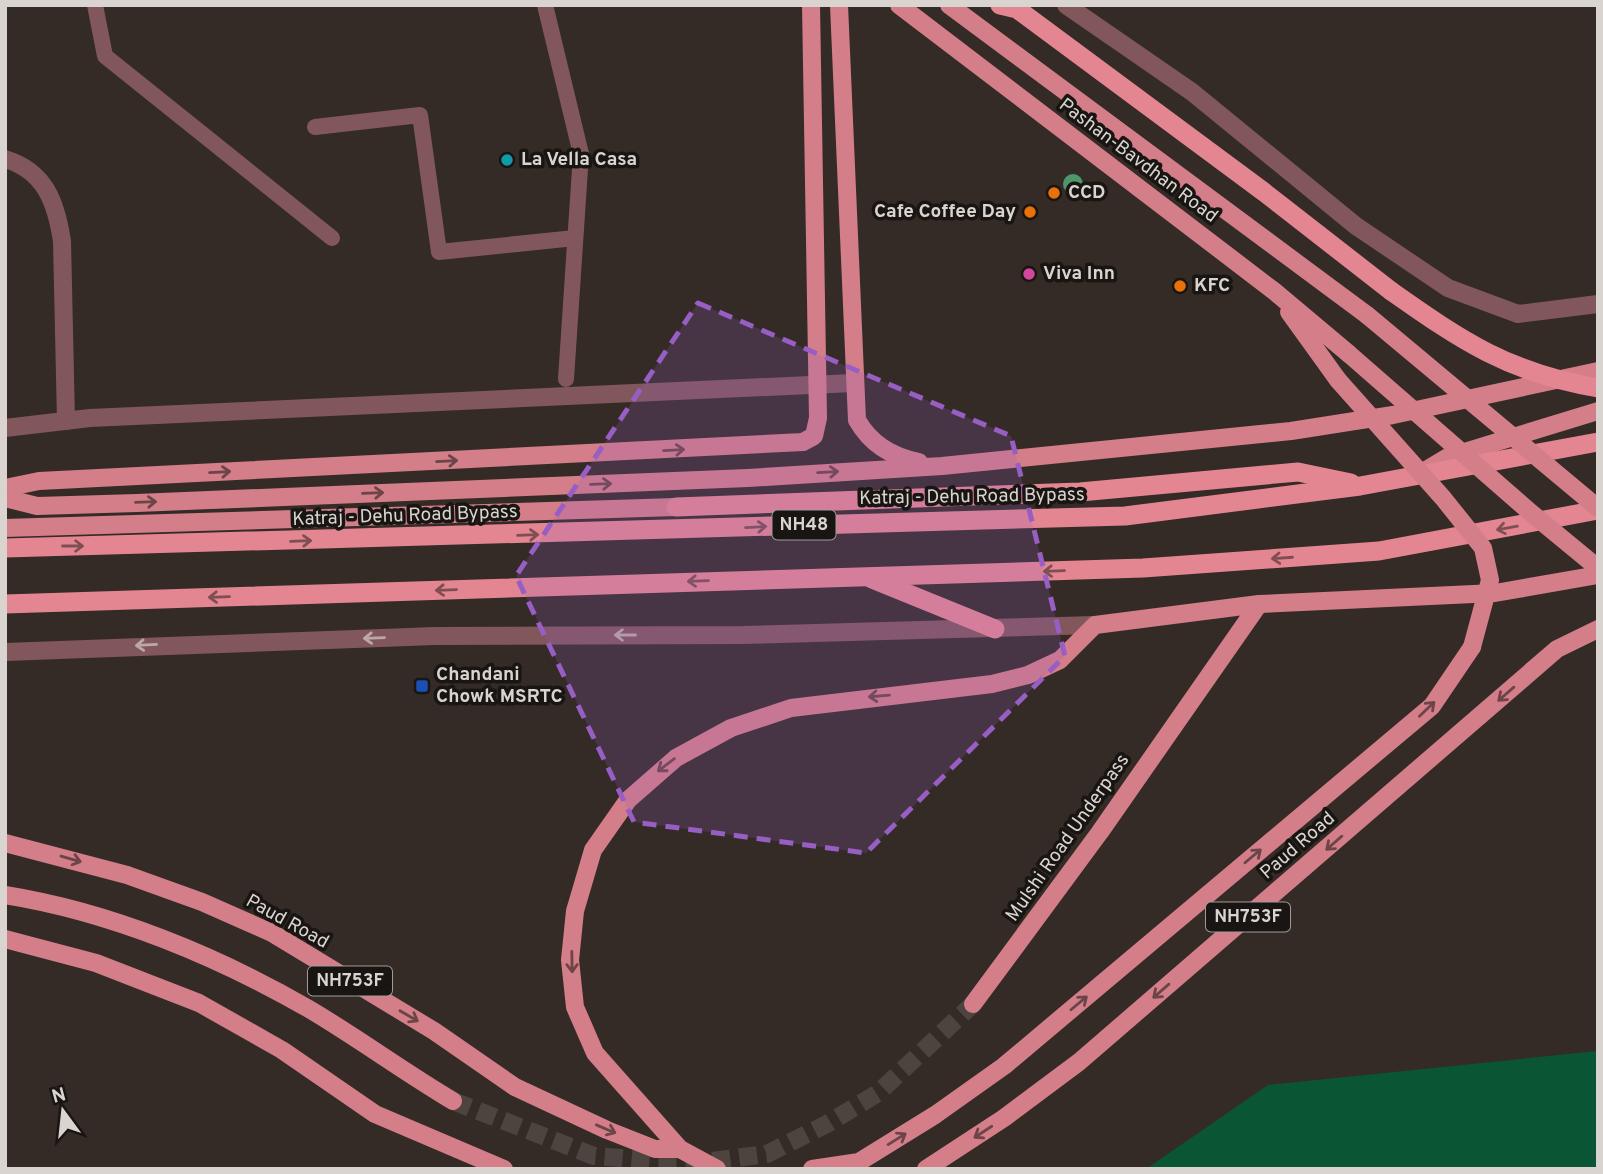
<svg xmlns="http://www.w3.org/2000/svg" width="1603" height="1174" font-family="Overpass,sans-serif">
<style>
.green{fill:#0a5634}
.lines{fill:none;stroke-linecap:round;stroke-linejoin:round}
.primary-tunnel{stroke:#4d4440;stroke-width:18;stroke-dasharray:18 9;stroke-linecap:butt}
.service{stroke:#82575c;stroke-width:16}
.minor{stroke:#82575c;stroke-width:18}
.tertiary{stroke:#82575c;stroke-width:18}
.primary{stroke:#d47e89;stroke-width:18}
.trunk{stroke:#e48692;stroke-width:19}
.primary-bridge{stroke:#d47e89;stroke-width:18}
.trunk-bridge{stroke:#e48692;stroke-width:19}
.tree{fill:#50966c}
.oneway{stroke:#6d4448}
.oneway2{stroke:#7e4e52}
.oneway3{stroke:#bba8a7}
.marked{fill:#975ec4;fill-opacity:0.2;stroke:#975ec4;stroke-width:5;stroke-dasharray:14 9;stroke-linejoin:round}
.culture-dot{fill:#0f9aa8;stroke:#191512;stroke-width:2.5}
.food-dot{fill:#e8710a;stroke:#191512;stroke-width:2.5}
.hotel-dot{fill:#d1479c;stroke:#191512;stroke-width:2.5}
.transit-dot{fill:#1a4fb4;stroke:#191512;stroke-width:2.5}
.labels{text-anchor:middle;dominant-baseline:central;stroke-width:7;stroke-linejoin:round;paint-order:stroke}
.shield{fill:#191512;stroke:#9f9b97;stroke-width:2}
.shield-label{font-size:18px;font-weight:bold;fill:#d9d4d0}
.poi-label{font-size:19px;font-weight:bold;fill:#d9d4d0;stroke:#191512;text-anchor:start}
.street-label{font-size:19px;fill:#d9d4d0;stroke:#191512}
</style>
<rect width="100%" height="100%" fill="#342b26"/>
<!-- green -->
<path class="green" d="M1598,1051V1169H1146L1268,1085Z"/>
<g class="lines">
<!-- primary-tunnel -->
<path class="primary-tunnel" d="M453,1101L594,1156L658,1161H712L767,1154L827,1124L878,1093L973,1004"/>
<!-- service -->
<g class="service">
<path d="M95,5L105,56L332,238"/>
<path d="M545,5L581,154L566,379"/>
<path d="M315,127L420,115L439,252L575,238"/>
</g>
<!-- minor -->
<g class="minor">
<path d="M1066,5L1192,92L1356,226L1448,288L1518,314L1598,304"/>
<path d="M5,159C45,171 56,202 62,241L66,421"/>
</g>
<!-- tertiary -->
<g class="tertiary">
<path d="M5,428L90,418L853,383"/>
<path d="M5,652L435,636L743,635L1095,625"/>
</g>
<!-- primary -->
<g class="primary">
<path d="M839,5L857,420C870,443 892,457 919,462"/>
<path d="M899,5L1274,291L1349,354"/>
<path d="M949,5L1367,315"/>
<path d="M1289,312L1338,380"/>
<path d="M1423,472L1448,457L1598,411"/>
<path d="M5,488L39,481L803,442L814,436L818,418L811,5"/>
<path d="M5,498L37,506L137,503L748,478L942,466L1291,431L1393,415L1598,371"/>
<path d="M5,528L676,507"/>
<path d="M5,843L127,875L202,902L272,933L434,1031L515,1087L607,1130L655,1149H680"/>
<path d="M5,895C111,912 217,956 309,1009C358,1038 404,1072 453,1101"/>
<path d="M5,939L96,963L199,1003L282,1050L375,1114L504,1169"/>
<path d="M973,1004L1100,832L1259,604"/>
<path d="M717,1169L680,1149L595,1053L575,1007L570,960L575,911L593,850L628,800L676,758L731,728L791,708L992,684L1028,675L1060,660L1095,625L1259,604L1495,593L1598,575"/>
<path d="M812,1169L859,1162L935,1115L1004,1066L1432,706L1472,647"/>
<path d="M926,1169L1004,1118L1079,1062L1557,649L1598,629"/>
</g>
<!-- trunk -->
<g class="trunk">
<path d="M1000,5L1017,9L1264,192L1391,291"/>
<path d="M676,507L1080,492L1298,472L1351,483"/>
<path d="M5,548L1125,516L1360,486L1598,442"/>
<path d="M872,579L995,629"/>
<path d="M5,604L1143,568L1379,551L1598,510"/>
</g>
<!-- primary-bridge -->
<g class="primary-bridge">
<path d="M1367,315L1598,508"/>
<path d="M1349,354L1530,512L1598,568"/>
<path d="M1338,380L1443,498L1483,548L1490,580L1472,647"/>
</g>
<!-- trunk-bridge -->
<path class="trunk-bridge" d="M1391,291C1462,341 1509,373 1598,388"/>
</g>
<!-- trees -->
<circle class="tree" cx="1073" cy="184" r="10"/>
<!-- one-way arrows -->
<defs><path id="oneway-shaft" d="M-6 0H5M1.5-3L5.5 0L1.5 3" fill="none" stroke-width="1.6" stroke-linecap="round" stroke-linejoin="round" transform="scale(1.75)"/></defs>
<g class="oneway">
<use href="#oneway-shaft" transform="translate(674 450) rotate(-3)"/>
<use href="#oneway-shaft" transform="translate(447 461) rotate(-3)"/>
<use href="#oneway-shaft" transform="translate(220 472) rotate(-3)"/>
<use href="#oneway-shaft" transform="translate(828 472) rotate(-3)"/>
<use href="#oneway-shaft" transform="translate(601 484) rotate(-2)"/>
<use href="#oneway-shaft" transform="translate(373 493) rotate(-2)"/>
<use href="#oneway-shaft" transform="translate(146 502) rotate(-2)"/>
<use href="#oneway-shaft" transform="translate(1506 694) rotate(139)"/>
<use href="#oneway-shaft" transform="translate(879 696) rotate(175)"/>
<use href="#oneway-shaft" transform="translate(1427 709) rotate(-44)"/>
<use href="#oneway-shaft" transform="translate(666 765) rotate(143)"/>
<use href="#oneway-shaft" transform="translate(1334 843) rotate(139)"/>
<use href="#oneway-shaft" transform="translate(1253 856) rotate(-40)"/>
<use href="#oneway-shaft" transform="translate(71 859) rotate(16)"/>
<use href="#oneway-shaft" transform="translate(572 962) rotate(89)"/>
<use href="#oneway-shaft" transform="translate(1161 991) rotate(139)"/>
<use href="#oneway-shaft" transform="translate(1079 1003) rotate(-40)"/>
<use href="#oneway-shaft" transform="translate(409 1016) rotate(30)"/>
<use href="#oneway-shaft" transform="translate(606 1129) rotate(23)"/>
<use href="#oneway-shaft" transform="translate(983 1132) rotate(147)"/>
<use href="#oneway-shaft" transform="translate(897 1139) rotate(-32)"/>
</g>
<g class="oneway2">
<use href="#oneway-shaft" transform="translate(756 527) rotate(-3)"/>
<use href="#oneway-shaft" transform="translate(1507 528) rotate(170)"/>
<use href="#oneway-shaft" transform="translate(528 535) rotate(-2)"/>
<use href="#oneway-shaft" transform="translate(301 541) rotate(-2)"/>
<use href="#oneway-shaft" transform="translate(73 546)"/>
<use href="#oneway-shaft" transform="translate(1282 558) rotate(176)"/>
<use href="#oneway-shaft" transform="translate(1054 571) rotate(178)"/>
<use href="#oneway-shaft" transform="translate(698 581) rotate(178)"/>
<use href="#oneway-shaft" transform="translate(446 590) rotate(178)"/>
<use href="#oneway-shaft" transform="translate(219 597) rotate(178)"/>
</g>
<g class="oneway3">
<use href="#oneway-shaft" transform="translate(625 635) rotate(180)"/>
<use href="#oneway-shaft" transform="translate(374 638) rotate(178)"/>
<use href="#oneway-shaft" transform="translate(146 645) rotate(177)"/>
</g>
<!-- marked area -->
<path class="marked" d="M698,303L1011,436L1065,656L866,853L634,822L516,576Z"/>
<!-- markers -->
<circle class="culture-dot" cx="507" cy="160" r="7"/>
<g class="food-dot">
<circle cx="1054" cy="193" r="7"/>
<circle cx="1030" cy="212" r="7"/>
<circle cx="1180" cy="286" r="7"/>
</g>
<circle class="hotel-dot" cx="1029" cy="274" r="7"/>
<rect class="transit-dot" x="415" y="679" width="14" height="14" rx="3.5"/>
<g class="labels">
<!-- shield labels -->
<g class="shield">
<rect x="772.5" y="510.5" width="63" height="29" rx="5"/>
<rect x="1206" y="902.5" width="84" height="29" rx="5"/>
<rect x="308" y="966.5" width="84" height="29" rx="5"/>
</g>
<g class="shield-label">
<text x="804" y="525">NH48</text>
<text x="1248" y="917">NH753F</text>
<text x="350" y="981">NH753F</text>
</g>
<!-- poi labels -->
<g class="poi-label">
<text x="521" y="160">La Vella Casa</text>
<text x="1068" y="193">CCD</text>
<text x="1016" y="212" text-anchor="end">Cafe Coffee Day</text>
<text x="1043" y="274">Viva Inn</text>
<text x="1194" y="286">KFC</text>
<text x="436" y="675">Chandani<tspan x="436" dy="22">Chowk MSRTC</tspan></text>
</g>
<!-- street labels -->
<g class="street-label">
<text transform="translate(1138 161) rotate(37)">Pashan-Bavdhan Road</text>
<text transform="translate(972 497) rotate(-1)">Katraj - Dehu Road Bypass</text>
<text transform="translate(405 516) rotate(-2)">Katraj - Dehu Road Bypass</text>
<text transform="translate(1068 838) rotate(-55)">Mulshi Road Underpass</text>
<text transform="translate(1298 846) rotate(-41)">Paud Road</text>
<text transform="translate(287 922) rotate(29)">Paud Road</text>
</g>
</g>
<!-- border -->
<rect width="1603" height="1174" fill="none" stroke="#d9d4d0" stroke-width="14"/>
<!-- north arrow -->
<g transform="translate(63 1111) rotate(345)" stroke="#191512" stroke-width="5" paint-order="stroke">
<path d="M0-5L12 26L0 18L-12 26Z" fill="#d9d4d0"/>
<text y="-10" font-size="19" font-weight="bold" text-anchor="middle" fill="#d9d4d0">N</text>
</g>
</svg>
